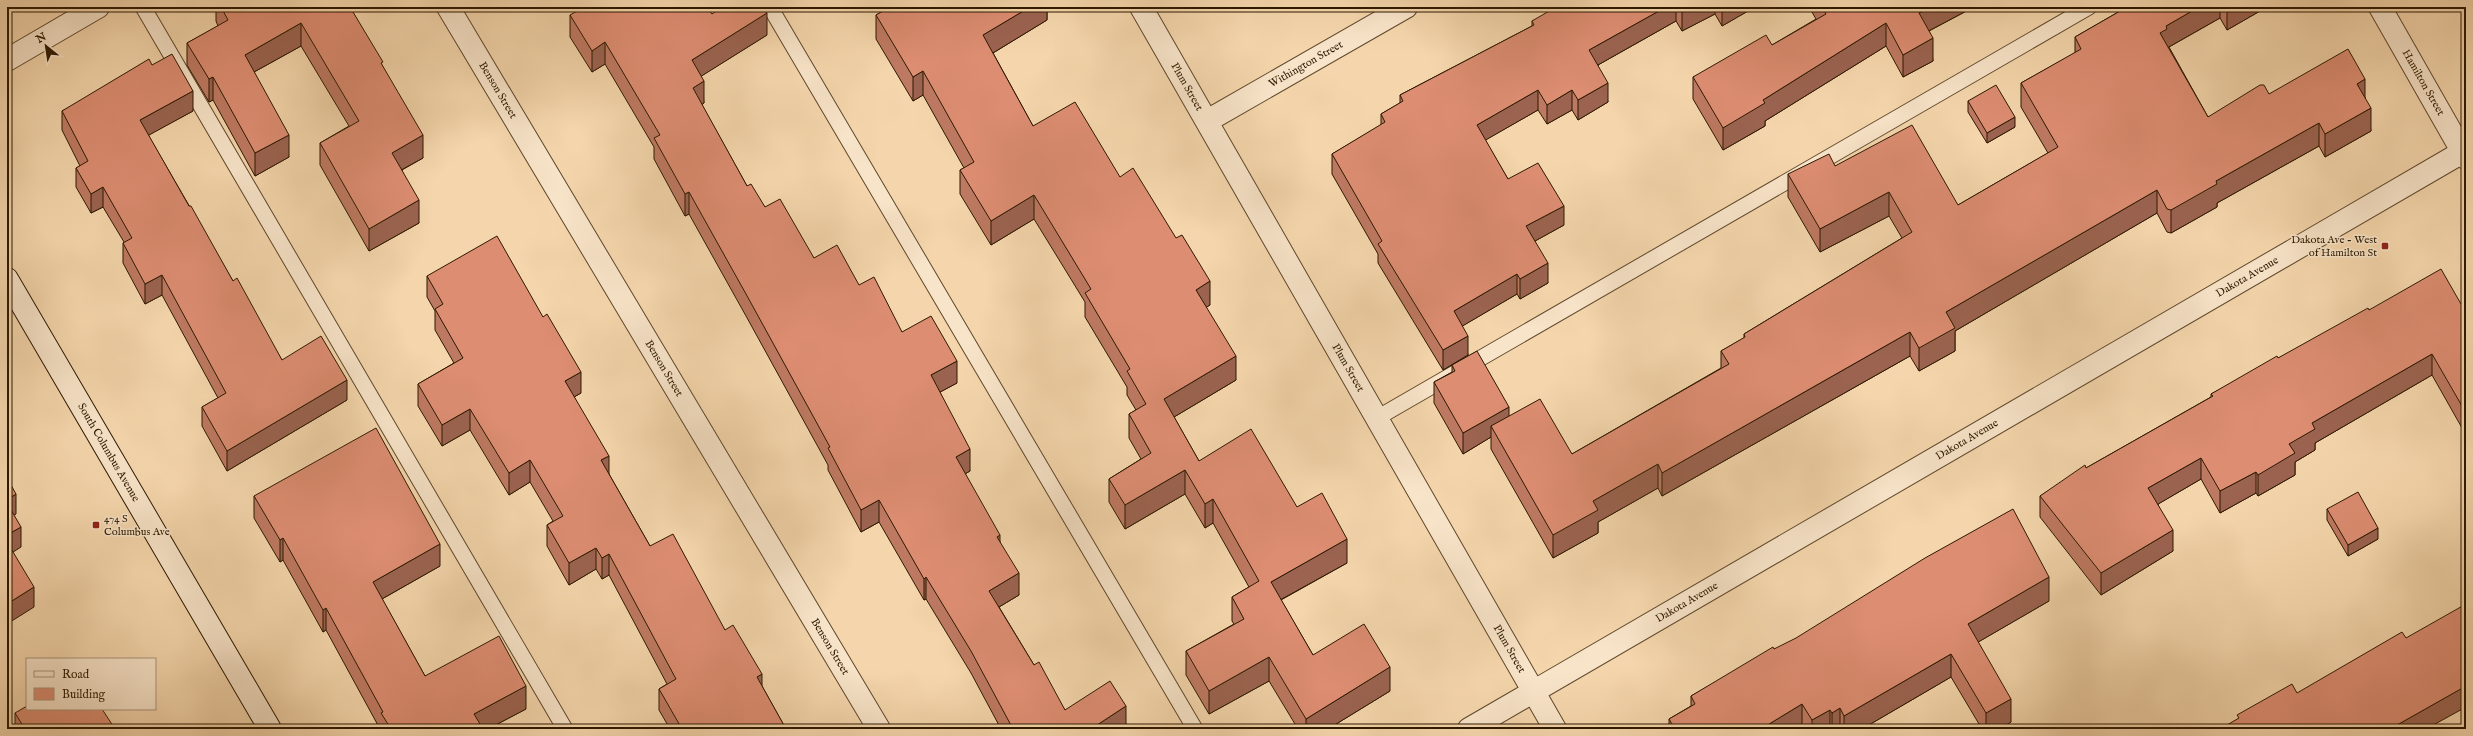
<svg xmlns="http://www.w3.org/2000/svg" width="2473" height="736" font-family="'IM FELL English',serif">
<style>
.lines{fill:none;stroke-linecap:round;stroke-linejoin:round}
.lane-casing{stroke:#5f482b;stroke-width:17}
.street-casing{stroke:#5f482b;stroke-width:24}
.secondary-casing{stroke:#2d1900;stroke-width:24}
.lane{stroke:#f8e4c9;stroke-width:15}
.street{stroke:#f8e4c9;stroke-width:22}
.secondary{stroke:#f8e4c9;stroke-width:22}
.wall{fill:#be7962;stroke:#2d1900}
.shaded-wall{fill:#9b6350;stroke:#2d1900}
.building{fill:#dd8d72;stroke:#2d1900}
.poi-dot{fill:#8f2418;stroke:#f8e4c9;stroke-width:1.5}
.labels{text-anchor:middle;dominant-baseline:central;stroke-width:3;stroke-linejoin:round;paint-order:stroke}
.street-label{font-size:11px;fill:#2d1900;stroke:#f8e4c9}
.poi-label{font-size:11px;fill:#2d1900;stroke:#f8e4c9;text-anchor:end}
</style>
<rect width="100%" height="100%" fill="#f5d6ac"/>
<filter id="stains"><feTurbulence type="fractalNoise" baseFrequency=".005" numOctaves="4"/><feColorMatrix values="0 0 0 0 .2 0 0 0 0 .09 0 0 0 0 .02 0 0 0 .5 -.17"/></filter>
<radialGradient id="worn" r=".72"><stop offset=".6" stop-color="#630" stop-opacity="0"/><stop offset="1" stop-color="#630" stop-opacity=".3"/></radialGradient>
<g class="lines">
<defs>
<g id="lane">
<path d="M143,7L565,729"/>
<path d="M770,7L1195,729"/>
<path d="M1377,418L2089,7"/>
</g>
<g id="street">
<path id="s1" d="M448,7L879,729"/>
<path id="s2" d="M1141,7L1555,729"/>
<path id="s3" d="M2380,7L2466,158"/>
<path d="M7,60L98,7"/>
<path id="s4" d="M1207,121L1406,7"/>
<path id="s5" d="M1469,729L2466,150"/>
</g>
<g id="secondary">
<path id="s6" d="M7,279L270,729"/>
</g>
</defs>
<!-- lane casing -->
<use href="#lane" class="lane-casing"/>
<!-- street casing -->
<use href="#street" class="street-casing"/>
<!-- secondary casing -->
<use href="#secondary" class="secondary-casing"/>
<!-- lane -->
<use href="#lane" class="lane"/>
<!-- street -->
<use href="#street" class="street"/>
<!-- secondary -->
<use href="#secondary" class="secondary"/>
</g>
<!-- wall -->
<g class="wall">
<path d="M216,7H350L383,67L423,158L402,170L419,223L369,251L320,165V143L349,126L301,46L254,72L289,157L255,176L213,100L209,102L187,65V43L218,26L216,21Z"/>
<path d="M1047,7V20L993,53L1033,126L1120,177L1210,305L1206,307L1236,380L1174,417L1199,461L1297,507L1347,563L1281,600L1313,655L1390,691L1328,729H1298L1269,681L1209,714L1186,675V651L1234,624L1232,621V597L1249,587L1213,523L1205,528L1185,494L1125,529L1109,502V479L1141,459L1129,438V414L1136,410L1127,395V387L1085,317V302L1034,219L991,245L960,194V170L964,168L923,95L913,101L876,39V15L881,12V9Z"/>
<path d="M1566,7H1755L1722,26L1715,14L1682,31L1676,21L1598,65L1608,102L1578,120L1572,110L1547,124L1538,110L1485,140L1508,179L1564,225L1535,241L1548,283L1520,299L1517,294L1462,326L1468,355L1443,370L1378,263V254L1332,174V154L1381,125V114L1400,103V95L1532,26V21Z"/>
<path d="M1809,7H1974L1929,31L1933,61L1903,77L1886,46L1765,121V126L1723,150L1693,99V77L1772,45L1816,19Z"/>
<path d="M2127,7H2267L2227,30L2220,18L2169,47L2208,117L2269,94L2365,97L2371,131L2325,157L2319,146L2217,203V207L2171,233L2167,232L2157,213L1955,331V351L1919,371L1910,356L1662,496L1658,488L1598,522V533L1553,558L1491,449V437L1463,454L1434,403V382L1452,372V365L1509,416L1572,454L1721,368V351L1744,338V334L1902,238L1889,216L1820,252L1788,197V174L1835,166L1958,205L2048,153L2021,107V83L2075,53V37Z"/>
<path d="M712,14L767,35L701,76L704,103L702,105L747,186L765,207L814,258L859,285L902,332L957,383L940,392L970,471L965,474L1000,542L1019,595L999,607L1034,665L1065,710L1126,728L1125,729H1001L971,673L926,599L924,600L879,522L861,532L828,470V465L746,316L689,214L685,216L654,159V147L605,64L592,72L570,37V15Z"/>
<path d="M152,65L193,111L148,135L233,281L282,360L347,400L227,471L202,426V407L218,398L162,295L145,304L123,263V243L124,242L103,207L91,213L76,187V168L80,166L62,130V111Z"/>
<path d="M1968,101L2015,127L1987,143L1968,112Z"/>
<path d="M427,276L581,393L574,397L609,474L650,546L725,630L762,686L786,729H670L659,710V689L667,684L609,575L602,579L596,569L569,585L547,546V525L553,521L530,482L509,495L470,430L442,446L418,406V384L454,363L435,330V311L427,297Z"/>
<path d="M2461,304L2466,305V435L2432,375L2315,443V450L2295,462V475L2258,496L2256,493L2220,513L2201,479L2158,504L2173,551L2101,595L2040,517V496L2086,468L2211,397V394L2369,310Z"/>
<path d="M254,496L440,566L382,599L425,676L526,709L488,729H380L326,630L323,632L283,560L280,562L254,518Z"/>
<path d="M2327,509L2378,539L2348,556L2327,520Z"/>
<path d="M2049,601L1978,642L2011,722L2000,729H1982L1951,677L1862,729H1803L1802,728L1801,729H1669V719L1691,706V696L1774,649Z"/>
<path d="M15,713L115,729H15Z"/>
</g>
<!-- shaded-wall -->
<g class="shaded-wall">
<path d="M1030,7H1047V20L983,59V35Z"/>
<path d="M1666,7H1676V21L1589,70V50Z"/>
<path d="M1691,7H1715V14L1682,31V12Z"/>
<path d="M1722,7H1755L1722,26Z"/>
<path d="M1931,7H1974L1919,36V13Z"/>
<path d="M2199,7H2220V18L2167,48L2160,33L2166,26Z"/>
<path d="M2227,7H2267L2227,30Z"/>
<path d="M767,13V35L692,82V60Z"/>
<path d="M301,23V46L245,77V55Z"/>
<path d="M1886,23V46L1765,121V126L1723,150V128L1763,100Z"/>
<path d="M1933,38V61L1903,77V55Z"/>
<path d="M605,42V64L592,72V51Z"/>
<path d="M923,71V95L913,101V77Z"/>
<path d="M213,77V100L209,102V79Z"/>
<path d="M2365,79V102L2357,84Z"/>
<path d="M704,81V103L693,110V88Z"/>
<path d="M1608,83V102L1578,120V100Z"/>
<path d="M1538,90V110L1477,145V125Z"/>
<path d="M1572,90V110L1547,124V105Z"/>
<path d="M193,91V111L140,140V120Z"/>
<path d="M2371,108V131L2325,157V134Z"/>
<path d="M2015,117V127L1987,143V133Z"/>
<path d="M2319,123V146L2217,203V207L2171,233V210L2216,181Z"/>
<path d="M289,135V157L255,176V153Z"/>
<path d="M423,135V158L392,175V153Z"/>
<path d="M103,187V207L91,213V194Z"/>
<path d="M2157,190V213L1955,331V351L1919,371V348L1946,312Z"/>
<path d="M689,192V214L685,216V194Z"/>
<path d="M1889,192V216L1820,252V229Z"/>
<path d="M1034,195V219L991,245V221Z"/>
<path d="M419,200V223L369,251V229Z"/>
<path d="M1564,206V225L1526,246V226Z"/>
<path d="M1548,263V283L1520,299V279Z"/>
<path d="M1517,274V294L1454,331V311Z"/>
<path d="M162,275V295L145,304V284Z"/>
<path d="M1210,281V305L1196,314V290Z"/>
<path d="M1910,332V356L1662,496V473Z"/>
<path d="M1468,336V355L1443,370V350Z"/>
<path d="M2432,354V375L2315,443V450L2295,462V475L2258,496V475L2289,444L2312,423Z"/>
<path d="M1236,356V380L1164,423V399Z"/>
<path d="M957,361V383L931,397V375Z"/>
<path d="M581,372V393L565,402V381Z"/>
<path d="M347,380V400L227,471V451Z"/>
<path d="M1509,407V427L1491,426V437L1463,454V433Z"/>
<path d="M470,409V430L442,446V425Z"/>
<path d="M970,449V471L956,479V457Z"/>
<path d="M609,456V477L601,460Z"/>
<path d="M2201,458V479L2148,510V488Z"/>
<path d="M530,460V482L509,495V473Z"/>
<path d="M1658,464V488L1598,522V533L1553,558V535L1593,501Z"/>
<path d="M1185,470V494L1125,529V505Z"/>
<path d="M2256,472V493L2220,513V491Z"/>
<path d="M16,494V514L7,520V500Z"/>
<path d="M1213,499V523L1205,528V504Z"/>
<path d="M879,500V522L861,532V510Z"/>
<path d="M21,527V547L7,556V535Z"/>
<path d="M2378,528V539L2348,556V545Z"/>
<path d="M2173,530V551L2101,595V573Z"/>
<path d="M1000,535V557L997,537Z"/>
<path d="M283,538V560L280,562V540Z"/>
<path d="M1347,539V563L1271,605V582Z"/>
<path d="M440,544V566L373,604V582Z"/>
<path d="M596,548V569L569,585V563Z"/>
<path d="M609,554V575L602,579V558Z"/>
<path d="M1019,573V595L989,613V591Z"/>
<path d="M926,577V599L924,600V579Z"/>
<path d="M2049,577V601L1968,648V624Z"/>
<path d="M34,587V607L7,624V604Z"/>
<path d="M326,608V630L323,632V610Z"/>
<path d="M1951,654V677L1862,729H1844V716Z"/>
<path d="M1269,657V681L1209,714V691Z"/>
<path d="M1390,667V691L1328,729H1306V719Z"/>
<path d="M762,674V695L757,677Z"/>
<path d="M526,686V709L488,729H474V714Z"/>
<path d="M2466,686V707L2426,729H2390Z"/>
<path d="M2011,699V722L2000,729H1986V713Z"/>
<path d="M1802,704V728L1801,729H1761Z"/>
<path d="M1126,706V728L1125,729H1094V727Z"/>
<path d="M1840,708V729H1832V713Z"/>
<path d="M1830,710V729H1812V720Z"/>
</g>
<!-- building -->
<g class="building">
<path d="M221,7H350L383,62L381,63L423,135L392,153L419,200L369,229L320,143L359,121L301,23L245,55L289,135L255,153L213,77L209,79L187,43L228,20Z"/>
<path d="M584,7H707L712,14L722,7H763L767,13L692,60L704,81L693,88L747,186L751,184L765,207L780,199L814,258L837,245L859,285L874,277L902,332L931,316L957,361L931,375L970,449L956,457L1000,535L997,537L1019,573L989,591L1034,665L1039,662L1065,710L1110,681L1126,706L1094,727L1095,729H1013L971,651L926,577L924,579L879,500L861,510L828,448L830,447L746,294L689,192L685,194L654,138L660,135L605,42L592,51L570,15Z"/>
<path d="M884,7H1030L983,35L1033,126L1075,102L1120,177L1133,168L1176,238L1182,235L1210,281L1196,290L1236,356L1164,399L1199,461L1251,429L1297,507L1322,493L1347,539L1271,582L1313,655L1364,624L1390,667L1306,719L1269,657L1209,691L1186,651L1244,619L1232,597L1259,581L1213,499L1205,504L1185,470L1125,505L1109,479L1151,453L1129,414L1146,404L1127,371L1130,369L1085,293L1091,289L1034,195L991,221L960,170L974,162L923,71L913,77L876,15L883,11L881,9Z"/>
<path d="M1556,7H1560L1562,9L1566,7H1666L1589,50L1608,83L1578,100L1572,90L1547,105L1538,90L1477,125L1508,179L1538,163L1564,206L1526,226L1548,263L1520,279L1517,274L1454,311L1468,336L1443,350L1378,244L1382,241L1332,154L1385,122L1381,114L1403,101L1400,95L1534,25L1532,21Z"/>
<path d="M1680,7H1691L1682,12Z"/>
<path d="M1822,7H1931L1919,13L1933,38L1903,55L1886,23L1763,100L1765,103L1723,128L1693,77L1766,35L1772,45L1826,14Z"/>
<path d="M2127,7H2199L2166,26L2167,29L2160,33L2208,117L2260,85H2264L2269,94L2348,49L2365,79L2357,84L2371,108L2325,134L2319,123L2216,181L2217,184L2171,210L2167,209L2157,190L1946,312L1955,328L1919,348L1910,332L1662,473L1658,464L1593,501L1598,510L1553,535L1491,426L1540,399L1572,454L1729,364L1721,351L1745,337L1744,334L1912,232L1889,192L1820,229L1788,174L1829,154L1835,166L1912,125L1958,205L2058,147L2021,83L2081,49L2075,37Z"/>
<path d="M172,54L193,91L140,120L189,206H191L233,281L237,278L282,360L321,336L347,380L227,451L202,407L226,393L162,275L145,284L123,243L132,238L103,187L91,194L76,168L88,161L62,111L149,59L152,65Z"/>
<path d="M1996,85L2015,117L1987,133L1968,101Z"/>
<path d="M497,236L543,317L547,314L581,372L565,381L609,456L601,460L650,546L673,534L725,630L733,625L762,674L757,677L786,729H682L659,689L676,679L609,554L602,558L596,548L569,563L547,525L563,516L530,460L509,473L470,409L442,425L418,384L463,358L435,309L443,304L427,276Z"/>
<path d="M2441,269L2461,304L2464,302L2466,305V413L2432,354L2312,423L2315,429L2289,444L2295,453L2258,475L2256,472L2220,491L2201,458L2148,488L2173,530L2101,573L2040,496L2085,465L2086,468L2213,396L2211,394L2277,356L2278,358L2368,308L2369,310Z"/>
<path d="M1477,351L1509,407L1463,433L1434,382L1455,371L1452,365Z"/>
<path d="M376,428L440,544L373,582L425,676L499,636L526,686L474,714L483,729H391L381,713L383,712L326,608L323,610L283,538L280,540L254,496Z"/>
<path d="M7,478L16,494L7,500Z"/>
<path d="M2358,492L2378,528L2348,545L2327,509Z"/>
<path d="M7,503L21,527L7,535Z"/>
<path d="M2013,509L2049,577L1968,624L2011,699L1986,713L1951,654L1844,716L1840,708L1832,713L1830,710L1812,720L1802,704L1761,729H1675L1669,719L1695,704L1691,696L1773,647L1774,649L1796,638L1925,558Z"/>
<path d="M7,542L34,587L7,604Z"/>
<path d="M2466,604V686L2390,729H2220L2239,718L2237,715L2292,684L2297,693L2402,632L2406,638Z"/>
<path d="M27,706V709H102L115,729H25L15,713Z"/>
</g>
<!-- markers -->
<g class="poi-dot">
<rect x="2381" y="242" width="8" height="8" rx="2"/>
<rect x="92" y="521" width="8" height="8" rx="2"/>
</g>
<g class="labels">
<!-- street labels -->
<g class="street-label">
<text stroke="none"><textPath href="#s4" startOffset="114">Withington Street</textPath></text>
<text stroke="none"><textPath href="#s3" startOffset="87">Hamilton Street</textPath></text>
<text stroke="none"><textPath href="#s2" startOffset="92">Plum Street</textPath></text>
<text stroke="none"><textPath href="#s1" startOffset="97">Benson Street</textPath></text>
<text stroke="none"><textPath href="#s5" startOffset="900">Dakota Avenue</textPath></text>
<text stroke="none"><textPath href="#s1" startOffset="421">Benson Street</textPath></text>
<text stroke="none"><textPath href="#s2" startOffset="416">Plum Street</textPath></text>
<text stroke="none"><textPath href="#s5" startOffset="576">Dakota Avenue</textPath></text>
<text stroke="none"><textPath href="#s6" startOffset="201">South Columbus Avenue</textPath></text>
<text stroke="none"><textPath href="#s5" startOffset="252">Dakota Avenue</textPath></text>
<text stroke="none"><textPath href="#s1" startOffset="745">Benson Street</textPath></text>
<text stroke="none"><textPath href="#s2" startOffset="740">Plum Street</textPath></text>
</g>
<!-- poi labels -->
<g class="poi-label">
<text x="2377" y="240">Dakota Ave - West<tspan x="2377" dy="13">of Hamilton St</tspan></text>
<text x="104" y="519" text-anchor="start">474 S<tspan x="104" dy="13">Columbus Ave</tspan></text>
</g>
</g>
<!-- margin -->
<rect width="2473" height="736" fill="none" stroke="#f5d6ac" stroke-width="24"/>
<rect x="8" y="8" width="2457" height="720" fill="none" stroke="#2d1900" stroke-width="2"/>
<rect x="12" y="12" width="2449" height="712" fill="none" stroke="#2d1900"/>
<!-- legend -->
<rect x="26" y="658" width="130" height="52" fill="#f8e4c9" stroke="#a79379"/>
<rect x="34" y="671" width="20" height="6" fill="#f8e4c9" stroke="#a79379"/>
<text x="62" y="678" font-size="12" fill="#2d1900">Road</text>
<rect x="34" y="688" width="20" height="12" fill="#dd8d72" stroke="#a79379"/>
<text x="62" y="698" font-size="12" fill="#2d1900">Building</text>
<!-- north arrow -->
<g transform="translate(46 46) rotate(330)" stroke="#f8e4c9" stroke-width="3" paint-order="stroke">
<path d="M0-3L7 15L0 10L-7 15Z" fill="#2d1900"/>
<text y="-6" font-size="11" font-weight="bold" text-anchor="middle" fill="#2d1900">N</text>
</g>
<rect width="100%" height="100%" filter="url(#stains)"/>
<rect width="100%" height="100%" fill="url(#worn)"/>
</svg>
